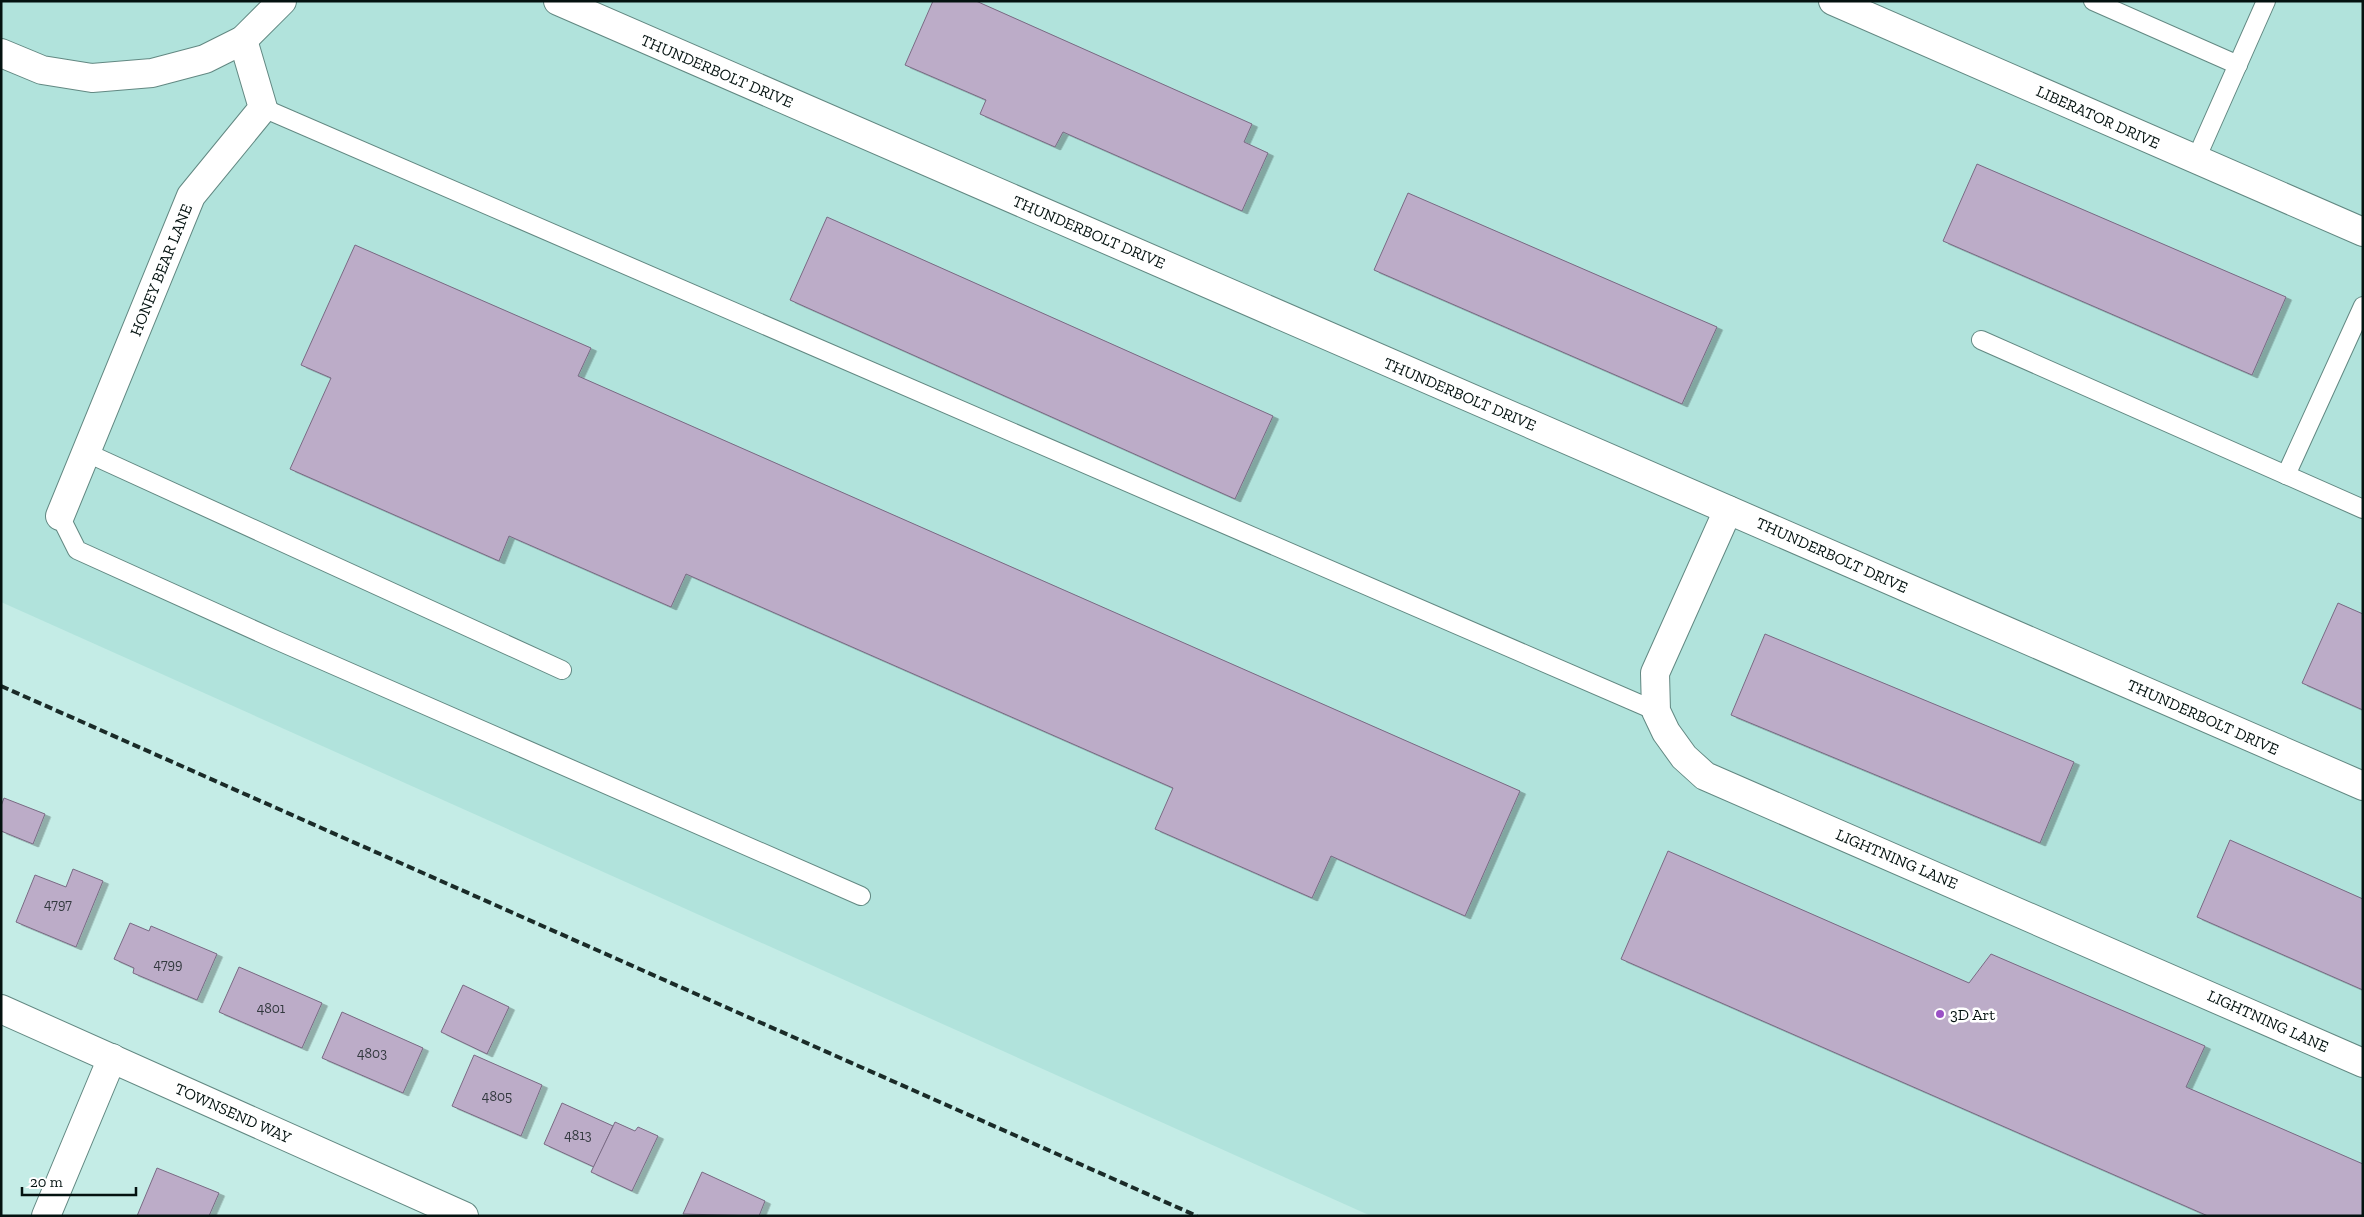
<svg xmlns="http://www.w3.org/2000/svg" width="2364" height="1217" font-family="'Zilla Slab',serif">
<style>
.built{fill:#b1e3dc}
.building{fill:#bcacc8;stroke:#796a83;filter:url(#shadow)}
.lines{fill:none;stroke-linecap:round;stroke-linejoin:round}
.service-casing{stroke:#628882;stroke-width:20}
.minor-casing{stroke:#628882;stroke-width:30}
.service{stroke:#fff;stroke-width:18}
.minor{stroke:#fff;stroke-width:28}
.rail{stroke:#1a2b28;stroke-width:4;stroke-dasharray:8 4;stroke-linecap:butt}
.poi-dot{fill:#9a51c5;stroke:#fff;stroke-width:2}
.labels{text-anchor:middle;dominant-baseline:central;stroke-width:5;stroke-linejoin:round;paint-order:stroke}
.number-label{font-size:14px;fill:#32383e}
.street-label{font-size:16px;fill:#041210;stroke:#fff}
.poi-label{font-size:16px;fill:#041210;stroke:#fff;text-anchor:start}
</style>
<defs>
<filter id="shadow"><feDropShadow dx="5.5" dy="3" stdDeviation="0" flood-color="#0004"/></filter>
</defs>
<rect width="100%" height="100%" fill="#c4ece6"/>
<!-- built -->
<path class="built" d="M1,1H2363V1216H1371L1,602Z"/>
<!-- building -->
<g class="building">
<path d="M933,1H976L1252,124L1244,142L1268,153L1242,211L1063,132L1055,147L980,114L986,100L905,65Z"/>
<path d="M1977,164L2286,297L2252,375L1943,241Z"/>
<path d="M1408,193L1717,327L1682,404L1374,270Z"/>
<path d="M827,217L1273,416L1235,499L790,300Z"/>
<path d="M355,245L591,348L578,376L1520,791L1465,916L1331,856L1312,898L1155,829L1173,788L686,574L671,607L509,536L499,561L290,469L331,378L301,365Z"/>
<path d="M2338,603L2363,614V710L2302,683Z"/>
<path d="M1765,634L2074,762L2040,843L1731,715Z"/>
<path d="M4,798L45,814L33,844L1,831V806Z"/>
<path d="M2230,840L2363,899V990L2197,917Z"/>
<path d="M1668,851L1969,983L1991,954L2205,1046L2186,1087L2363,1164V1216H2208L1621,959Z"/>
<path d="M73,869L103,881L76,947L16,922L35,875L66,887Z"/>
<path d="M130,923L149,931L151,926L217,954L197,1000L133,973L134,968L114,959Z"/>
<path d="M239,967L322,1003L302,1048L219,1012Z"/>
<path d="M463,985L509,1007L487,1054L441,1032Z"/>
<path d="M342,1012L423,1048L403,1093L322,1058Z"/>
<path d="M474,1055L542,1085L521,1136L452,1106Z"/>
<path d="M562,1103L613,1126L594,1167L544,1144Z"/>
<path d="M615,1122L635,1131L638,1127L658,1136L632,1191L591,1172Z"/>
<path d="M157,1168L219,1193L209,1216H137Z"/>
<path d="M702,1172L765,1201L759,1216L683,1214Z"/>
</g>
<g class="lines">
<defs>
<g id="service">
<path d="M2093,1L2238,65"/>
<path d="M263,108L1656,711"/>
<path d="M2196,159L2266,1"/>
<path d="M1981,340L2363,509"/>
<path d="M85,452L562,670"/>
<path d="M2286,475L2363,306"/>
<path d="M60,516L77,550L276,640L861,896"/>
</g>
<g id="minor">
<path d="M558,1L2363,786"/>
<path d="M1833,1L2363,232"/>
<path d="M1,53L42,70L92,78L152,73L205,59L243,40L282,1"/>
<path d="M1728,510L1655,673L1656,711L1666,732L1684,757L1705,776L2363,1063"/>
<path d="M60,516L191,196L263,108L243,40"/>
<path d="M1,1009L464,1216"/>
<path d="M46,1216L112,1058"/>
</g>
</defs>
<!-- service casing -->
<use href="#service" class="service-casing"/>
<!-- minor casing -->
<use href="#minor" class="minor-casing"/>
<!-- service -->
<use href="#service" class="service"/>
<!-- minor -->
<use href="#minor" class="minor"/>
<!-- rail -->
<path class="rail" d="M1,686L1197,1216"/>
</g>
<!-- markers -->
<circle class="poi-dot" cx="1940" cy="1014" r="5"/>
<g class="labels">
<!-- number labels -->
<g class="number-label">
<text x="58" y="904">4797</text>
<text x="168" y="964">4799</text>
<text x="271" y="1008">4801</text>
<text x="372" y="1053">4803</text>
<text x="497" y="1096">4805</text>
<text x="578" y="1135">4813</text>
</g>
<!-- street labels -->
<g class="street-label">
<text transform="translate(717 71) rotate(23)">THUNDERBOLT DRIVE</text>
<text transform="translate(2098 117) rotate(24)">LIBERATOR DRIVE</text>
<text transform="translate(1089 232) rotate(23)">THUNDERBOLT DRIVE</text>
<text transform="translate(161 270) rotate(-68)">HONEY BEAR LANE</text>
<text transform="translate(1460 394) rotate(23)">THUNDERBOLT DRIVE</text>
<text transform="translate(1832 555) rotate(24)">THUNDERBOLT DRIVE</text>
<text transform="translate(2203 717) rotate(24)">THUNDERBOLT DRIVE</text>
<text transform="translate(1897 859) rotate(23)">LIGHTNING LANE</text>
<text transform="translate(2268 1021) rotate(24)">LIGHTNING LANE</text>
<text transform="translate(233 1113) rotate(24)">TOWNSEND WAY</text>
</g>
<!-- poi labels -->
<g class="poi-label">
<text x="1950" y="1014">3D Art</text>
</g>
</g>
<!-- border -->
<rect width="2364" height="1217" fill="none" stroke="#041210" stroke-width="5"/>
<!-- scale -->
<path d="M22 1187v8h114v-8" fill="none" stroke="#041210" stroke-width="2.5"/>
<text x="30" y="1187" font-size="15" fill="#041210" stroke="#ffffff" stroke-width="4" paint-order="stroke">20 m</text>
</svg>
